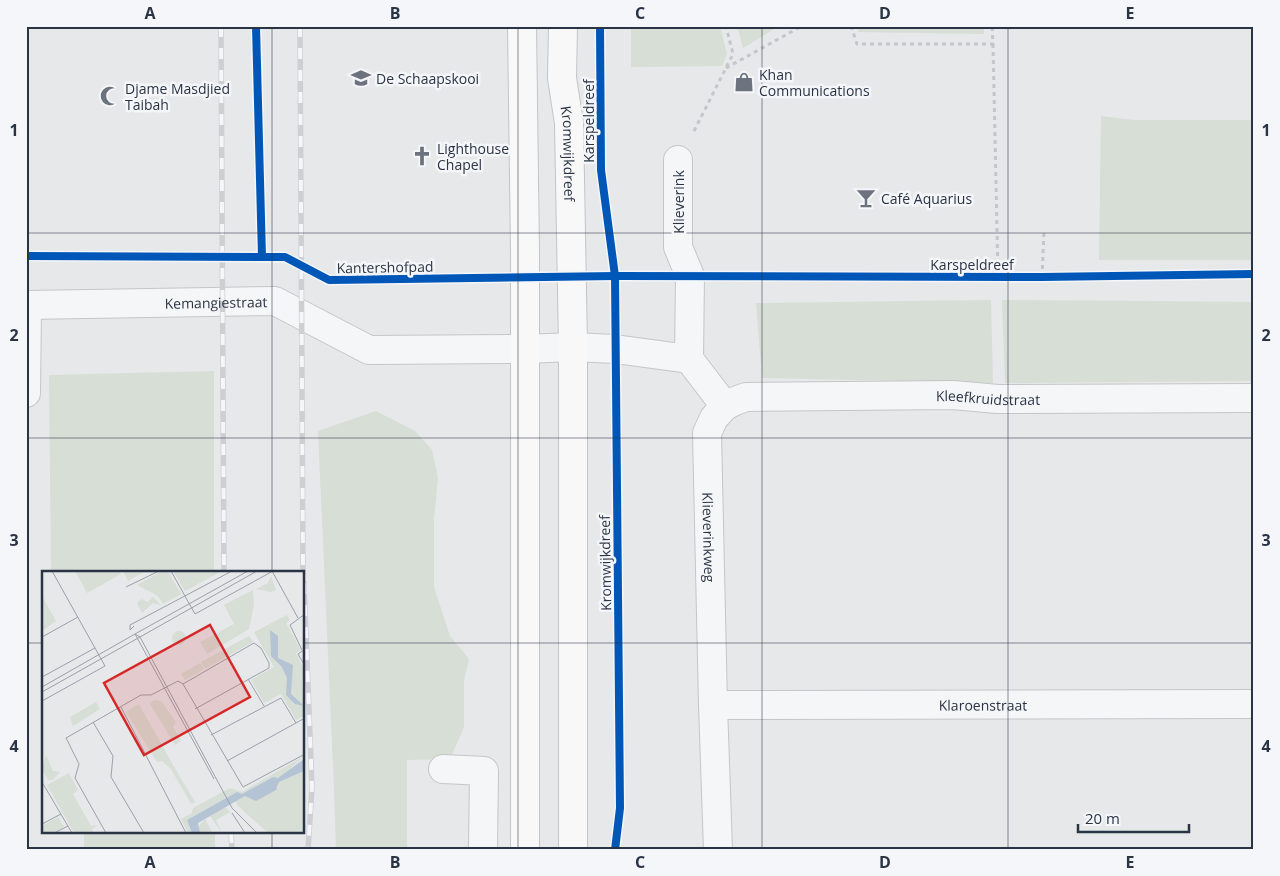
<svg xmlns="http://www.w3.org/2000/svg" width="1280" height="876" font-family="'Open Sans',sans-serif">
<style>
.green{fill:#d6ded6}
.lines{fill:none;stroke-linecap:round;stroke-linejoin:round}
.minor-casing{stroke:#c4c6c8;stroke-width:30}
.major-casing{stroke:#c2c5c8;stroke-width:30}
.path{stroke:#c5c6ca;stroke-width:3;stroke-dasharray:4 4;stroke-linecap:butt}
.minor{stroke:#f5f6f7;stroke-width:28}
.major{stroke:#f8f8f8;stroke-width:28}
.rail-casing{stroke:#cecfd2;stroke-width:5.5}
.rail{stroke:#f4f6f9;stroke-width:4;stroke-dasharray:11;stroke-linecap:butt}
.cycleway-casing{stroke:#f4f6f9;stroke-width:11}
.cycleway{stroke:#0057b8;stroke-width:8}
.grid{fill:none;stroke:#2b3445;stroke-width:1;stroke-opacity:0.55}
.labels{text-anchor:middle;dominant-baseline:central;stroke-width:5;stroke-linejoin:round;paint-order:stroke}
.poi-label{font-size:14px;fill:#2b3445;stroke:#f4f6f9;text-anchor:start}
.street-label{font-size:14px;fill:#2b3445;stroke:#f4f6f9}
.inset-road{fill:none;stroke:#9ba0a8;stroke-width:1}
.view{fill:#d62828;fill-opacity:0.15;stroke:#d62828;stroke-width:2.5}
.inset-edge{fill:none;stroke:#2b3445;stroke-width:2.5}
.neatline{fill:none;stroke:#2b3445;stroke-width:2}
.grid-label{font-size:16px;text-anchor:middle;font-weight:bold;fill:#2b3445}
</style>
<rect width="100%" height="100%" fill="#e6e8ea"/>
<!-- green -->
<g class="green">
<path d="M631,26H720L727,54L722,66L631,67Z"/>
<path d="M737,26H779L743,48Z"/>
<path d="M859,26H984V34L858,32Z"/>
<path d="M1101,116L1134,120H1254V260H1099Z"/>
<path d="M991,300L993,383L762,378L756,303Z"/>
<path d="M1002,300L1254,302V381L1005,383Z"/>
<path d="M214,371V572H51L49,375Z"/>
<path d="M376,411L415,431L432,450L438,478L434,519V587L450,636L469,659L464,680V727L450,759L407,760V850H336L334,789L318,431Z"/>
<rect x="84" y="832" width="131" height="18"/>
</g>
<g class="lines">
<defs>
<g id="minor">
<path d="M678,160V247L690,276L689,359"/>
<path id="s1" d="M26,305L275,301L369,350L524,349L573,347L615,349L689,359L725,406L714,418L707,433L713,705L718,850"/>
<path d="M26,393L27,305"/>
<path id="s2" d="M725,406L735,401L746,397L953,395L998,399L1254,398"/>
<path id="s3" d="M713,705L1254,704"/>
<path d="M443,769L484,771L483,850"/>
</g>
<g id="major">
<path d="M522,26L525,253V850"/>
<path id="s4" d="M563,26L562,78L569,123L573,347V850"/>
</g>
</defs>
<!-- minor casing -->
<use href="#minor" class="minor-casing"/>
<!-- major casing -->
<use href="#major" class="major-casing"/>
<!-- path -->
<g class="path">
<path d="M851,26L857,44H993L992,26"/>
<path d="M993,44L998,276"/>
<path d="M726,68L802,26"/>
<path d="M694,131L733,54L726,26"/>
<path d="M1042,277L1044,231"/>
</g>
<!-- minor -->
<use href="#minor" class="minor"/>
<!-- major -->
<use href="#major" class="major"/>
<defs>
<g id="rail">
<path d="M221,26L224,572"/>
<path d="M300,26L303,572"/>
<path d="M304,583L312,787L308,850"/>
<path d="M231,832L232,850"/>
</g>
</defs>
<!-- rail casing -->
<use href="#rail" class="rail-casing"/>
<!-- rail -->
<use href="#rail" class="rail"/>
<defs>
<g id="cycleway">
<path d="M256,26L262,257"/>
<path d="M600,26L601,170L615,276L620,808L615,850"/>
<path d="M26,256L285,257L329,280L615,276L1042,277L1254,274"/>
</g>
</defs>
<!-- cycleway casing -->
<use href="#cycleway" class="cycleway-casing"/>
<!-- cycleway -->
<use href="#cycleway" class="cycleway"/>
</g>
<!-- grid -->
<path class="grid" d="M272,26V572M518,26V850M762,26V850M1008,26V850M26,233H1254M26,438H1254M26,643H44M304,643H1254M272,832V850"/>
<!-- icons -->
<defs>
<symbol id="school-bare" viewBox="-9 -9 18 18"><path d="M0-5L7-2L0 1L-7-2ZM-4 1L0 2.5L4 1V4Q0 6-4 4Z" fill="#6c737f" stroke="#f4f6f9" stroke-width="2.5" paint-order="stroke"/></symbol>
<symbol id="shop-bare" viewBox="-9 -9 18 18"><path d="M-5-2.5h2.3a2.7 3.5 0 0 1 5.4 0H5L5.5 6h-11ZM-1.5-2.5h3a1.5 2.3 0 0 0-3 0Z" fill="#6c737f" stroke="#f4f6f9" stroke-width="2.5" paint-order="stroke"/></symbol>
<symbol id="mosque-bare" viewBox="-9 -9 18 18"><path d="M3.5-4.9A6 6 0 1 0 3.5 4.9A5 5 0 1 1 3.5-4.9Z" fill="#6c737f" stroke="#f4f6f9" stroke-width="2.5" paint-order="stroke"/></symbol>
<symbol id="church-bare" viewBox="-9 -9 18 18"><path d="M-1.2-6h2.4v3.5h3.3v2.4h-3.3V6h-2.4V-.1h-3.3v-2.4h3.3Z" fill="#6c737f" stroke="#f4f6f9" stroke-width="2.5" paint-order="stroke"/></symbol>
<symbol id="bar-bare" viewBox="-9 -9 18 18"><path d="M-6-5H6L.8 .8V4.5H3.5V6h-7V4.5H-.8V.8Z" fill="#6c737f" stroke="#f4f6f9" stroke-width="2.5" paint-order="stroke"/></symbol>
</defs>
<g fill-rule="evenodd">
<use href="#school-bare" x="347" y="64" width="28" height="28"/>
<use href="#shop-bare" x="730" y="68" width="28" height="28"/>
<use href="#mosque-bare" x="96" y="82" width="28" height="28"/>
<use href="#church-bare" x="408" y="142" width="28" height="28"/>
<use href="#bar-bare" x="852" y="184" width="28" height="28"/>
</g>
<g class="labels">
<!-- poi labels -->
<g class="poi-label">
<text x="759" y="74">Khan<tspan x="759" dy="16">Communications</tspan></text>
<text x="376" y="78">De Schaapskooi</text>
<text x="125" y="88">Djame Masdjied<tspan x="125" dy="16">Taibah</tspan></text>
<text x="437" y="148">Lighthouse<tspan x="437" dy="16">Chapel</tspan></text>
<text x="881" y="198">Café Aquarius</text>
</g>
<!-- street labels -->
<g class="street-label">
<text transform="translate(588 121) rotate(-90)">Karspeldreef</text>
<text stroke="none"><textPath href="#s4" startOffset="128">Kromwijkdreef</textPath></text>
<text transform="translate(678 202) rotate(-90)">Klieverink</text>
<text x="972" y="264">Karspeldreef</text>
<text transform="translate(385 267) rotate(-1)">Kantershofpad</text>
<text stroke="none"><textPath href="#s1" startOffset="190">Kemangiestraat</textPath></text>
<text stroke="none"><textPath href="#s2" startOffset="265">Kleefkruidstraat</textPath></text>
<text stroke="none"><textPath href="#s1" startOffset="872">Klieverinkweg</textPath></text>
<text transform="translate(605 563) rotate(-91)">Kromwijkdreef</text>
<text stroke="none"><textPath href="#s3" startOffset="270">Klaroenstraat</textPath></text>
</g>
</g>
<!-- overview -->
<g transform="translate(42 571)">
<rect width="262" height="262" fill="#e6e8ea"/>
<path d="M33,0H77L79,3L45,22ZM81,0H104L86,10ZM120,0H126L139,23L121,33L116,25L95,14ZM131,0H180L143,20ZM229,5L234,19L229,21L214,18L226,12ZM211,19L212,34L207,58L165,83L158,71L192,53L182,34ZM0,25L14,50L0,60ZM111,26L119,34L111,32L100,42L95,32L99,28L106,31ZM245,44L248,49L244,52L259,79L254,82L262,98L260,112L262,145L254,149L239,123L222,132L209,109L232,96L212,61ZM130 67a7 7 0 1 1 14 0a7 7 0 1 1-14 0ZM207,65L211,71L163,98L159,91ZM158,92L162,98L143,109L139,103ZM112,129L119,130L134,151L131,156L139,170L133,174L108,133ZM54,131L58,138L31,155L28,146ZM97,133L131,194L153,231L149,233L129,198L120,190L115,191L84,141ZM4,184L11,200L18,201L11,209H6L0,198ZM262,185L239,206L229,207L200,223L195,221L145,249L150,262H146L139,248L150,242L151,237L188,217L200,221ZM262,200V262H226L195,234L194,230L203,225L236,217L237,211ZM27,202L36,219L31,223L49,255L56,254L50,258L52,262H32L5,214ZM183,236L188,241L174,249L180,262L168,245ZM16,246L22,256L10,262H0V255ZM163,248L171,262H158L155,257Z" fill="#d6ded6"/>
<path d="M228,59L236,65V87L251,94L249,123L262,135L253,133L244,124L245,107L240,96L229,85ZM262,188V200L237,211L234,219L214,230L203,225L156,252L158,262H150L145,249L195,221L200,223L231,206L236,207Z" fill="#b4c4d5"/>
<path class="inset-road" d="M129,0L153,43L231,0M230,0L256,47M84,16L117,0M92,55L88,59V54L190,0M0,66L36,46M260,79L248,54L263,43M262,79L256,83L263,95M0,106L53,77M206,108L222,135M141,113L212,72L219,77L227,92V97L153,138M0,116L93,63L98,66L0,121M0,130L63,95L10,0M79,136L144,262M51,151L71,185L69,206L102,262M169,164L239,127L254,152M185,190L263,147M172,208L93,63L206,0M0,211L30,262M190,242L203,262M0,253L19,243M12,262L26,255M64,262L33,207L37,193L24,167L99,124H109L136,110L141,113L201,216L263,183M215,262L190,237L98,66L215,0"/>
<path class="view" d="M168,54L208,126L102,184L62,112Z"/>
<rect width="262" height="262" class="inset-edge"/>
</g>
<!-- border -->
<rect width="1280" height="876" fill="none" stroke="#f4f6f9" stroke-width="55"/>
<!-- scale -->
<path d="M1078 824v8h111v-8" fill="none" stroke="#2b3445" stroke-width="2.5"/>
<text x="1085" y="824" font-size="15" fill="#2b3445" stroke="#f4f6f9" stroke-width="4" paint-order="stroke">20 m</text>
<rect x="28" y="28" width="1224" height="820" class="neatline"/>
<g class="grid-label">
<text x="150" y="19">A</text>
<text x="395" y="19">B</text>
<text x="640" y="19">C</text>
<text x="885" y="19">D</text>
<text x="1130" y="19">E</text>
<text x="14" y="136">1</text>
<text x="1266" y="136">1</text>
<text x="14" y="341">2</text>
<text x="1266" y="341">2</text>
<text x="14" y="546">3</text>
<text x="1266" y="546">3</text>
<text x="14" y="752">4</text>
<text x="1266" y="752">4</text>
<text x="150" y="868">A</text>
<text x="395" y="868">B</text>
<text x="640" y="868">C</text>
<text x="885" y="868">D</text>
<text x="1130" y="868">E</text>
</g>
</svg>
